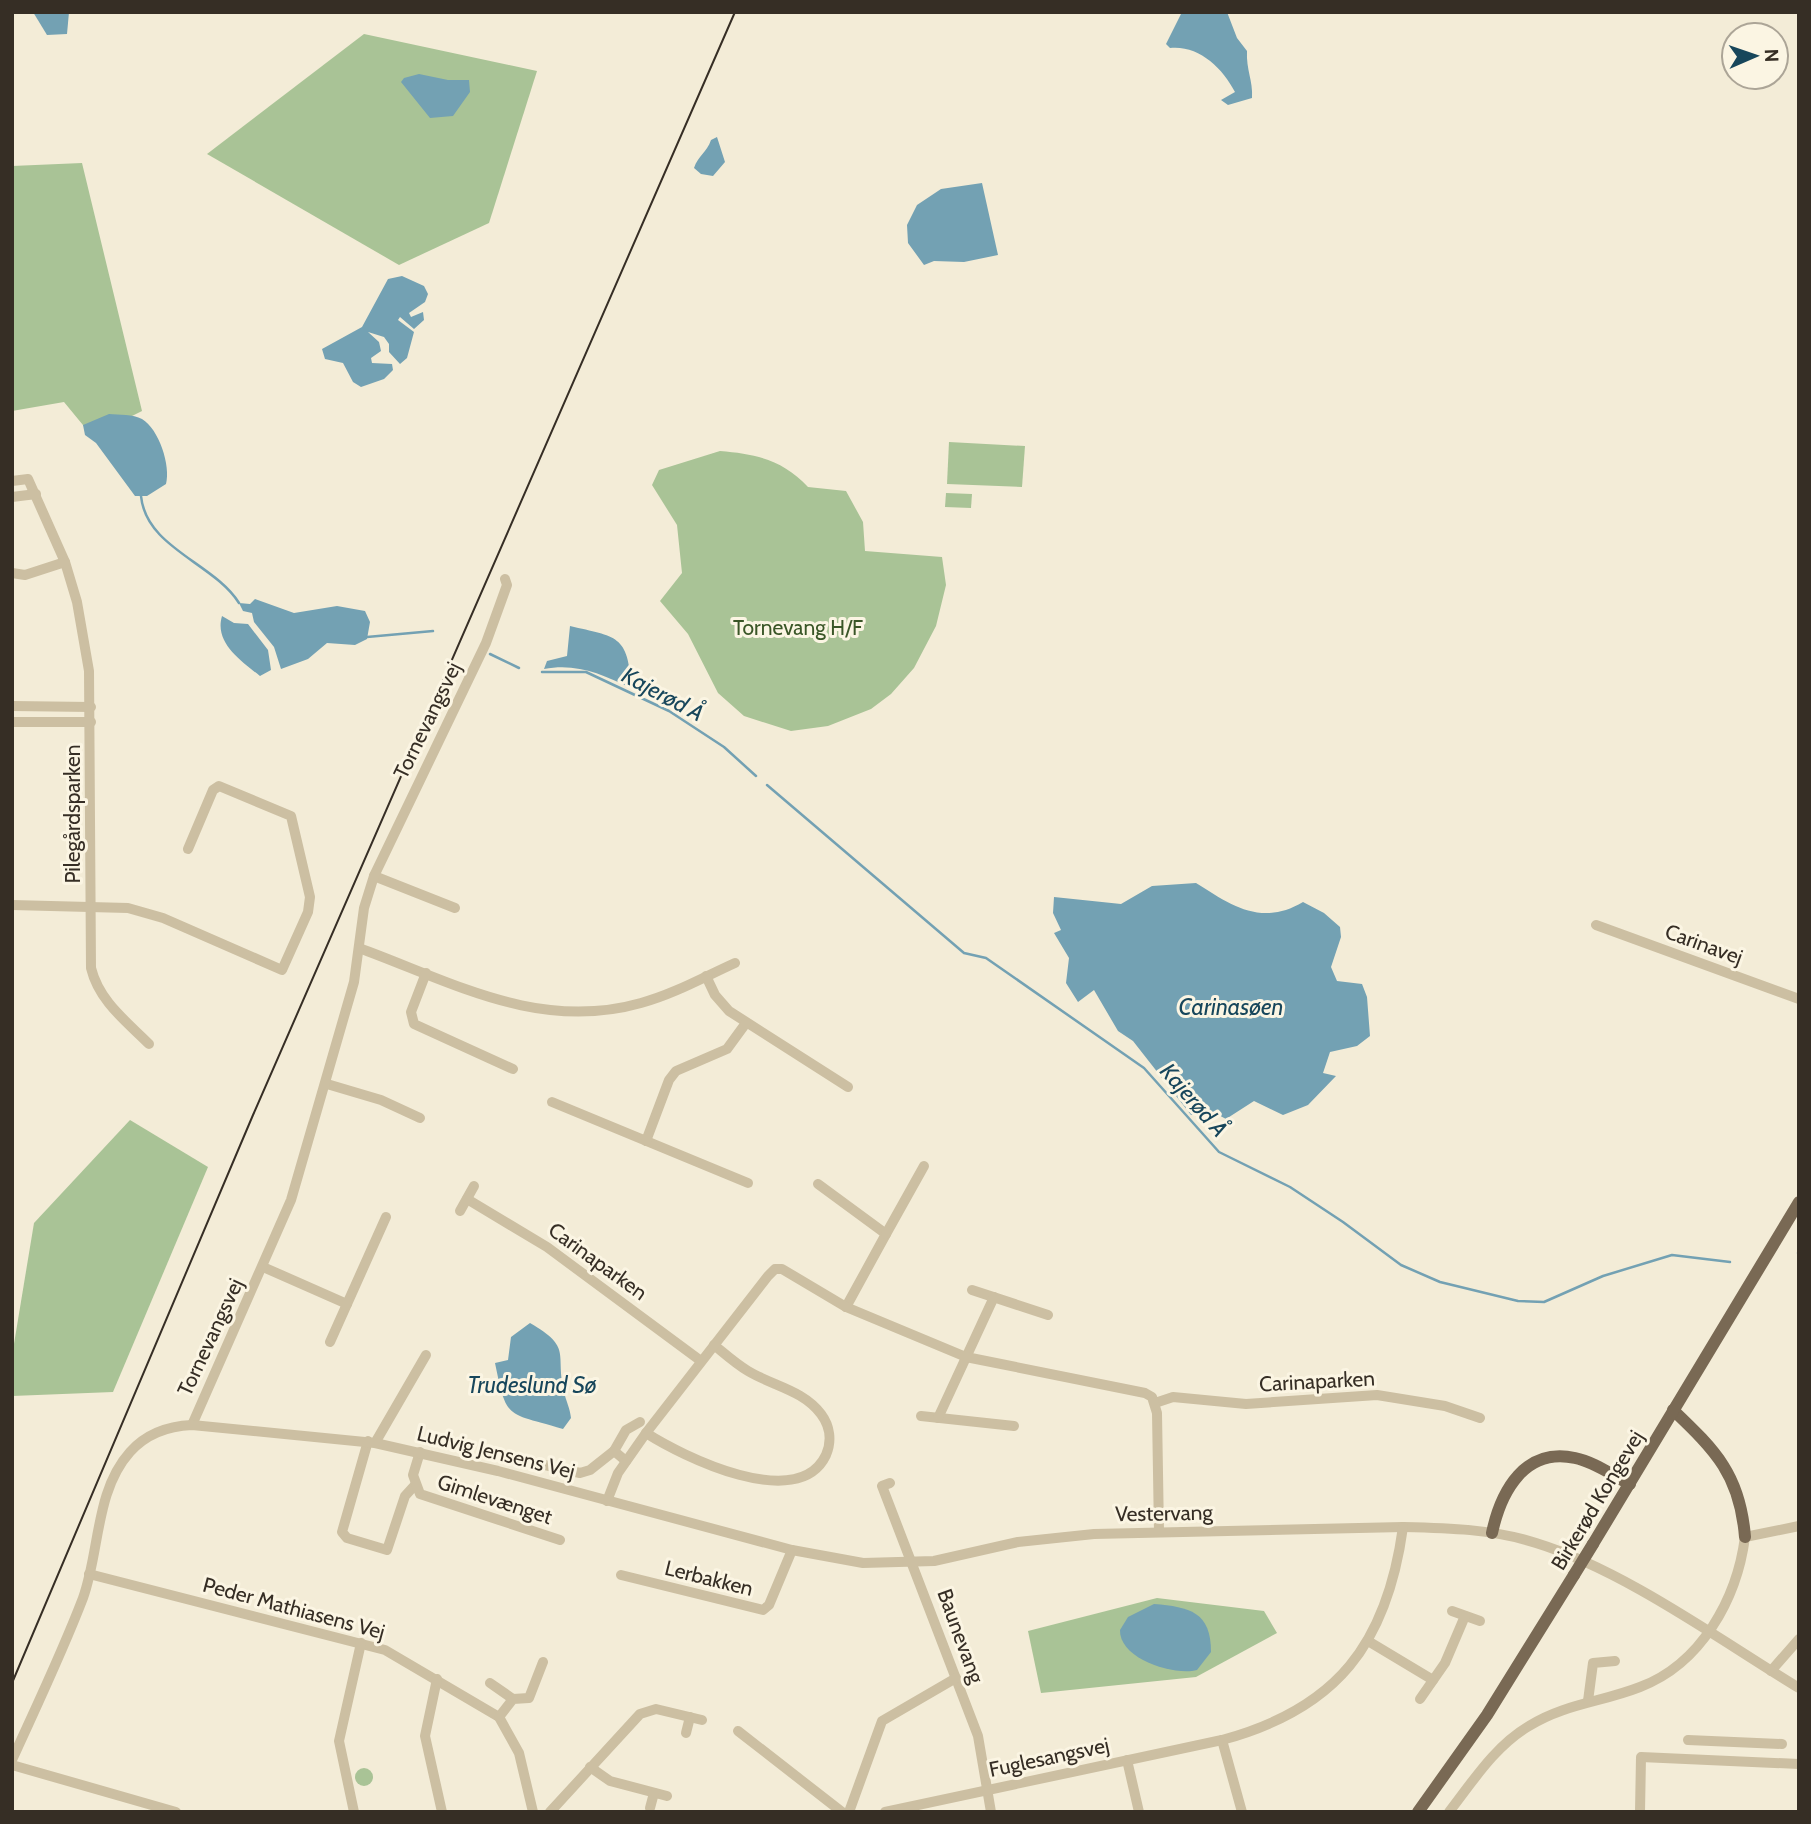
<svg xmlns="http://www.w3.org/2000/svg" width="1811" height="1824" font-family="Cabin,sans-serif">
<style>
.green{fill:#a9c396}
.water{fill:#73a1b3}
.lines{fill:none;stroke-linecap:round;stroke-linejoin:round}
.stream{stroke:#73a1b3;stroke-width:2.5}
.minor{stroke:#ccbfa2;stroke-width:10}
.major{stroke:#796954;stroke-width:12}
.tram{stroke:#362e25;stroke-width:2}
.major-bridge{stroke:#796954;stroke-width:12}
.labels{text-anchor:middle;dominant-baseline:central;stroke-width:6;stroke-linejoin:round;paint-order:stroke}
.park-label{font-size:21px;fill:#3a5627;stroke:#fbf5e3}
.street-label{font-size:21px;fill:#362e25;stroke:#fbf5e3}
.water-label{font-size:23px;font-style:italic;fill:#17465b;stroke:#fbf5e3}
</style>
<rect width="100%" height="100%" fill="#f3ecd7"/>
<!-- green -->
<g class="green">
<path d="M364,34L537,71L489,223L399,265L207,154Z"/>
<path d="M82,163L142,411L92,436L64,402L12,411V166Z"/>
<path d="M949,442L1025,446L1022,487L947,484Z"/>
<path d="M720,451C756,454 783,460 808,487L846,491L863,522L865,551L942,557L946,585L936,626L914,668L891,694L871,709L828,726L791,731L744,716L718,693L688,634L660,601L682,573L677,525L652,485L659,470Z"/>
<path d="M946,493L972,494L971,508L945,507Z"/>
<path d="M130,1120L208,1167L113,1392L12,1396V1356L34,1223Z"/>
<path d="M1157,1598L1264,1611L1277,1633L1196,1677L1041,1693L1028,1631Z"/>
<circle cx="364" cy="1777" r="9"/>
</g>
<!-- water -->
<g class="water">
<path d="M33,12H69L67,34L47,35Z"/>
<path d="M1182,12H1227L1237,38L1247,51C1246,70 1253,80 1252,98L1228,105L1221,100L1235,92C1222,67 1198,45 1170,48L1166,44Z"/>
<path d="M419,74L448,80H469L470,92L453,116L430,118L401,82L404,78Z"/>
<path d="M717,137L725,162L713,176L701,174L694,168C698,156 707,152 711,140Z"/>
<path d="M982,183L998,255L964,262L934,261L924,265L908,243L907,225L917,205L941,189Z"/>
<path d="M402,276L424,286L428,294L425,302L409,313L411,317L423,312L424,320L414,329L400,317L398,320L414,332L407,358L400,364L389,352V344L384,337L368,332L379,342L381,351L371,358L372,363L392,364L393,370L384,379L361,387L353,382L343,363L325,359L322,349L362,327L388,279Z"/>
<path d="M109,414C119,415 133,414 142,419C159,429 171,466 166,484L147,496H135L96,443L85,435L83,425Z"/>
<path d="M255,599L294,613L337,606L365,611L370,622L367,639L355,645L327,643L308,659L281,669L274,647L254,622L252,613L243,611L239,603L250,604Z"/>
<path d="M222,616L234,623L248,624L268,650L271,670L260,676C241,661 214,643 222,616Z"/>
<path d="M570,626C616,637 629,634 631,688C601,674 577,663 544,669L547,661L567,656Z"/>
<path d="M1196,883C1231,905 1261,927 1303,902L1324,913L1340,927L1341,937L1331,967L1337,981L1362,984L1367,997L1370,1036L1357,1046L1330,1052L1323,1073L1336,1076L1308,1105L1283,1115L1254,1101L1226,1119L1213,1112L1191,1115L1133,1041L1118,1031L1094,990L1078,1002L1066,983L1069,958L1054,933L1061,930L1053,913L1054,897L1121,904L1152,886Z"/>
<path d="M530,1323C573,1348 555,1353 564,1392C566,1401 570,1408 571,1418L563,1429C506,1412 507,1421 495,1363L508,1360L511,1337Z"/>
<path d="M1154,1604C1190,1607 1211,1612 1211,1652L1197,1670C1174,1676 1119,1659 1120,1630L1128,1617Z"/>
</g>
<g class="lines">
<!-- stream -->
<g class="stream">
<path d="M141,496C146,548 214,563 239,603"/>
<path d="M367,637L433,631"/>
<path d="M490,654L519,668"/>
<path d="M542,672H586L669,711L724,747L756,776"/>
<path d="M767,785L964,953L986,958L1144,1068L1219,1152L1290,1187L1343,1222L1401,1265L1440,1282L1518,1301L1544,1302L1603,1276L1672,1255L1730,1262"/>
<path d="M1798,1253H1799"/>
</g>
<!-- minor -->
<g class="minor">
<path d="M12,481L28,479L65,562L77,602L89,671L91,968C99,1001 126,1021 149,1044"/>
<path d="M12,497L36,494"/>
<path d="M12,573L25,575L65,562"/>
<path d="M12,706L91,707"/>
<path d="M12,722H91"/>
<path d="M374,876L455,908"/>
<path d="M12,905L128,908L163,918L282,970L308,912L310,897L291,816L219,786L213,790L188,849"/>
<path d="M1596,925L1799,999"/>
<path d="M359,948C452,982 539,1032 641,1003C674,994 704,977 735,963"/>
<path d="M426,973L411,1012L414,1024L513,1069"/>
<path d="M706,976L715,995L729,1011L848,1087"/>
<path d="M327,1084L381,1100L420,1118"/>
<path d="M552,1102L748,1183"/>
<path d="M646,1141L669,1080L676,1071L727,1049L746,1023"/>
<path d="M818,1184L886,1234L846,1307"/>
<path d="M467,1199L547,1247L701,1361"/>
<path d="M460,1211L474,1186"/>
<path d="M886,1234L924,1166"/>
<path d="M263,1267L347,1304"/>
<path d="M972,1290L1048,1315"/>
<path d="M330,1342L386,1217"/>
<path d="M1155,1403L1173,1397L1246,1404L1377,1395L1445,1406L1480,1418"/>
<path d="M921,1416L1014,1426"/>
<path d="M938,1418L994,1297"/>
<path d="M192,1425L291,1200L354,982L364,908L374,876L486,643L507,585L505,579"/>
<path d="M646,1433C682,1456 798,1514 826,1455C832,1441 830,1426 821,1414C803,1390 773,1386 748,1371C736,1364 725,1354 714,1345"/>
<path d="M368,1441L342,1532L347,1538L387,1550L405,1496L415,1485"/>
<path d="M375,1443L426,1355"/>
<path d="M420,1452L413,1475L420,1494L560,1540"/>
<path d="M496,1454L580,1473L590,1470L614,1451"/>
<path d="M626,1461L614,1451L626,1430L640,1422"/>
<path d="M890,1483L882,1486L978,1736L991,1812"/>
<path d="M607,1501L618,1473L646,1433L768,1276L775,1269H782L846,1307L966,1357L1145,1393L1152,1397L1157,1413L1159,1532"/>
<path d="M89,1574L385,1650L499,1717L519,1753L533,1812"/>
<path d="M621,1575L763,1610L769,1605L792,1550"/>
<path d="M1452,1611L1480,1621"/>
<path d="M1368,1641L1433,1680"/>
<path d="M1771,1671L1799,1639"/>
<path d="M437,1679L425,1736L442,1812"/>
<path d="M490,1683L513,1699"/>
<path d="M1420,1699L1445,1663L1465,1616"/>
<path d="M1588,1701L1593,1663L1615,1661"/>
<path d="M499,1717L513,1699L529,1698L543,1662"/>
<path d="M738,1731L842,1812"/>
<path d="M686,1733L690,1717"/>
<path d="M1222,1740L1242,1812"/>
<path d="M1688,1740L1782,1744"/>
<path d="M12,1760C36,1707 62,1653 83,1598C100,1551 95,1491 130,1452C146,1434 169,1426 192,1425L375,1443L498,1471L792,1550L863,1563L934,1561L1018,1542L1094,1534L1403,1527C1447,1528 1493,1529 1536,1543C1624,1570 1720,1640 1799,1688"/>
<path d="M1127,1760L1139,1812"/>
<path d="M12,1765L176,1812"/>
<path d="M590,1767L610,1781L667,1796"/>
<path d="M650,1808L654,1793"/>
<path d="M354,1812L339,1741L361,1643"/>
<path d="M550,1812L640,1714L656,1709L702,1720"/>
<path d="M849,1812L882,1721L956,1678"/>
<path d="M885,1812L1222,1740C1337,1709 1387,1644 1403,1527"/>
<path d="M1449,1812C1473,1781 1495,1746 1529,1726C1564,1704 1602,1702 1640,1687C1701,1664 1737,1599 1745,1537L1799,1526"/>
<path d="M1640,1812L1641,1757L1799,1764"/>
</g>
<!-- major -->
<g class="major">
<path d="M1673,1410C1716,1451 1740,1475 1745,1537"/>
<path d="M1492,1533C1501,1491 1525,1447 1575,1458C1595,1462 1613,1476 1630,1484"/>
<path d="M1593,1544L1799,1202"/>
<path d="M1418,1812L1487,1715L1574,1575"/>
</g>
<!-- tram -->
<path class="tram" d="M12,1683L253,1115L735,12"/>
<!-- major-bridge -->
<path class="major-bridge" d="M1574,1575L1593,1544"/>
</g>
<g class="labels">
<!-- park labels -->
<g class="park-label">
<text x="798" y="627">Tornevang H/F</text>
</g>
<!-- street labels -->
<g class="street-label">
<text transform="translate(427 720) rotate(-64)">Tornevangsvej</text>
<text transform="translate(72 814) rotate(-90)">Pilegårdsparken</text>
<text transform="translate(1704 944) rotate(20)">Carinavej</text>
<text transform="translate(598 1261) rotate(36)">Carinaparken</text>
<text transform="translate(210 1337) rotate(-65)">Tornevangsvej</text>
<text transform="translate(1317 1381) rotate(-3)">Carinaparken</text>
<text transform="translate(496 1452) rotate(14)">Ludvig Jensens Vej</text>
<text transform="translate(495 1499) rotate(18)">Gimlevænget</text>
<text transform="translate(1597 1500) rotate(-59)">Birkerød Kongevej</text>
<text transform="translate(1164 1513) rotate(-1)">Vestervang</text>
<text transform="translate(709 1578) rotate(14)">Lerbakken</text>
<text transform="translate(294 1608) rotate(15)">Peder Mathiasens Vej</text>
<text transform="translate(961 1636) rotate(70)">Baunevang</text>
<text transform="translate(1049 1757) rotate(-12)">Fuglesangsvej</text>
</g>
<!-- water labels -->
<g class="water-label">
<text transform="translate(663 694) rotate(28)">Kajerød Å</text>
<text x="1231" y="1007">Carinasøen</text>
<text transform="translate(1194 1100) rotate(49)">Kajerød Å</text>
<text x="532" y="1385">Trudeslund Sø</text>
</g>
</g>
<!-- border -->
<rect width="1811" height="1824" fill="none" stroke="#362e25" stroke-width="28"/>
<!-- north arrow -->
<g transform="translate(1755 56) rotate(88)"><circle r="33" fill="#fbf5e3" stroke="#aca597" stroke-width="2"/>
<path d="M0-5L12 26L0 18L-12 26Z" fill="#17465b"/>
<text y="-10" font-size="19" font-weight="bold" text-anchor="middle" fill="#362e25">N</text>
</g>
</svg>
